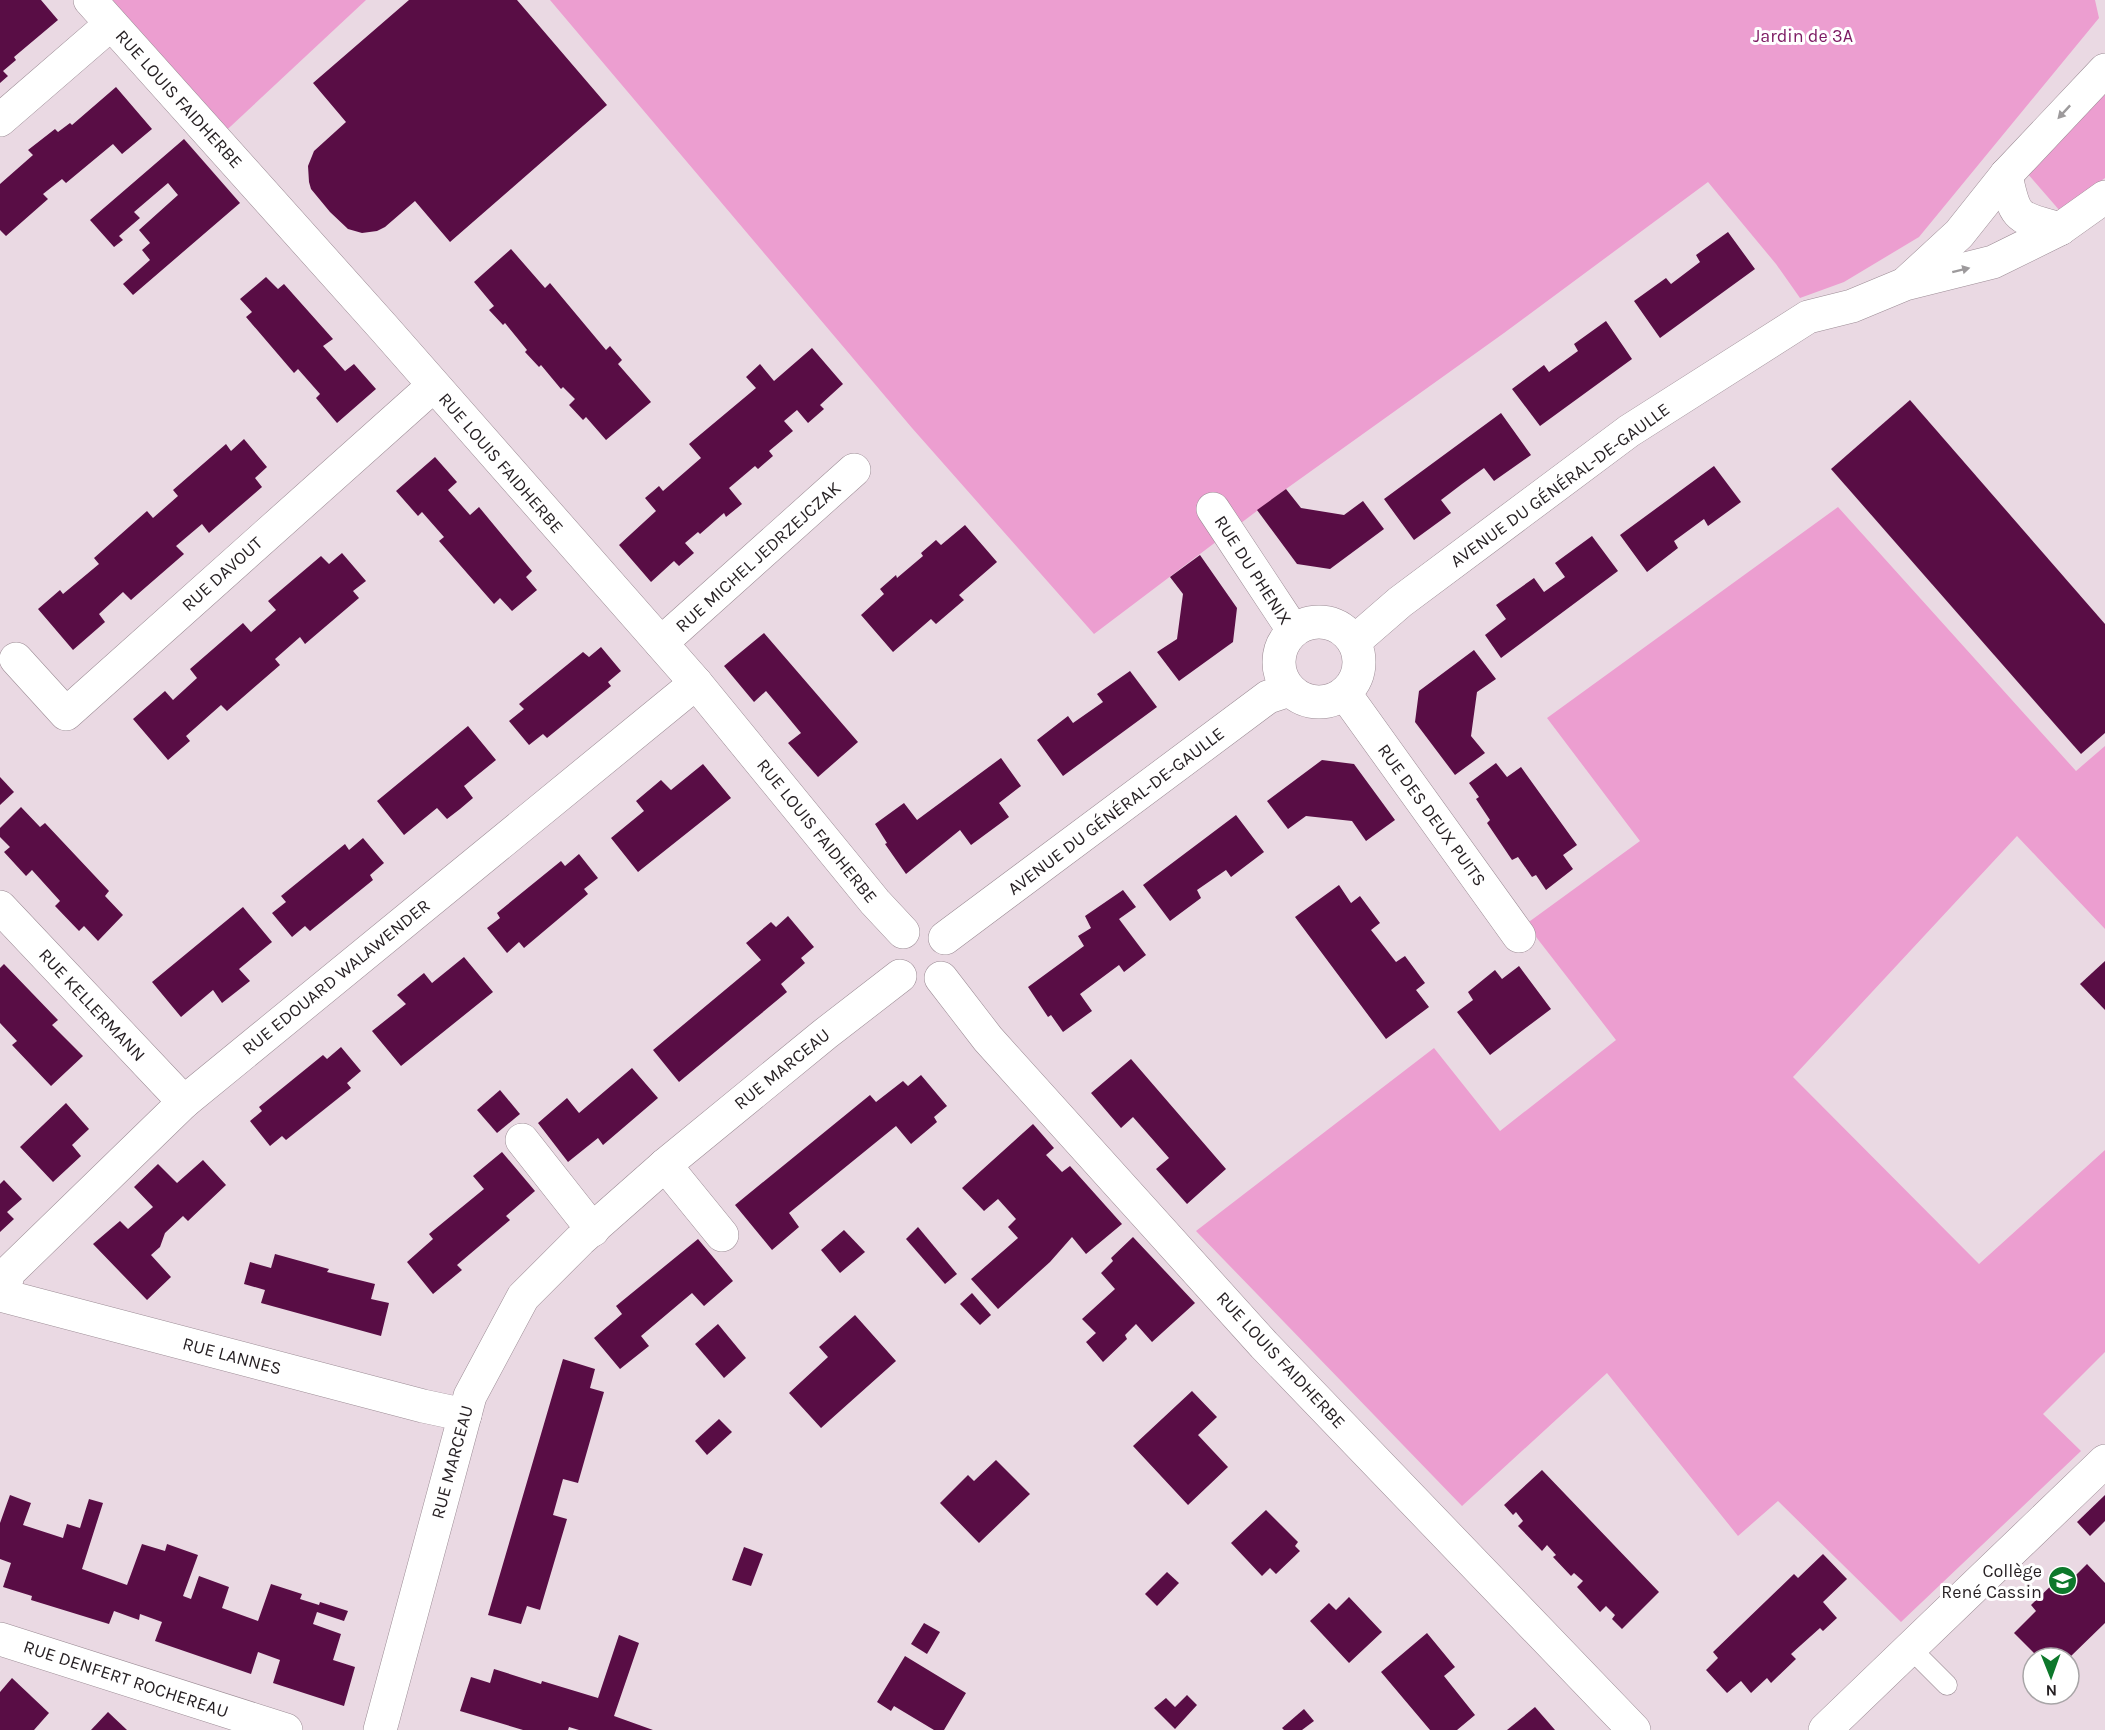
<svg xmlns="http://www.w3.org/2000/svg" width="2105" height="1730" font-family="Karla,sans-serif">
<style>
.green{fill:#ec9ed0}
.building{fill:#590d45}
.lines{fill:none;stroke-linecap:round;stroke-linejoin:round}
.lane-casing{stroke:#9c8c95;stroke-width:21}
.street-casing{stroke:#9c8c95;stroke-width:34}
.lane{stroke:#fff;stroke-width:20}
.street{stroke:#fff;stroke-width:33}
.oneway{fill:#9d9a9c}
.labels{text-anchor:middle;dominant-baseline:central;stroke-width:6;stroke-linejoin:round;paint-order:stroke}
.park-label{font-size:18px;fill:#7c1962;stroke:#fff}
.street-label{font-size:18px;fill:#251f22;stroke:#fff}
.poi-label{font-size:18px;fill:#251f22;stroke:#fff;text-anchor:end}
</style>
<rect width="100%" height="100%" fill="#ead9e3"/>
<!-- green -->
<g class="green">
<path d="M90,0H366L216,140Z"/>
<path d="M550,0H2095L2099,18L1919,237L1844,282L1800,298L1776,264L1708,182L1504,333L1286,489L1094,634L912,428Z"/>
<path d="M2105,88V178L2060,211L2027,173Z"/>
<path d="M1838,507L2076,771L2105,746V929L2017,836L1793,1077L1979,1264L2105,1150V1352L2043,1414L2081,1451L1901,1622L1778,1501L1738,1536L1607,1373L1462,1506L1196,1231L1434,1048L1500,1131L1616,1040L1526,924L1640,841L1547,718Z"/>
</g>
<!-- building -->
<g class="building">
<path d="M0,0H41L58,20L14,57L16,60L3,71L8,76L0,83Z"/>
<path d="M409,0H517L607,105L450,242L415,201L385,227L377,231L362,233L348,229L330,212L311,189L309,182L308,166L314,151L346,122L313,83Z"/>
<path d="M116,87L152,129L122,154L113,144L66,183L62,179L43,194L48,199L6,236L0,230V184L33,155L28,150L55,129L58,132L70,123L72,125Z"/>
<path d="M184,139L240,203L133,295L123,284L150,260L142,250L150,243L139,230L178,195L168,183L134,212L140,218L119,236L123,240L114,247L90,220Z"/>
<path d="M1728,232L1755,269L1660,338L1634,301L1666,278L1671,284L1700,262L1696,255Z"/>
<path d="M511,249L545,288L550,283L606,350L610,346L622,360L618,364L651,402L606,440L586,417L583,420L569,405L575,399L563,387L561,389L541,365L539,367L525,352L527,350L505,323L503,325L489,310L494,306L474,282Z"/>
<path d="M266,277L278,289L284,284L333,339L323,346L345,371L354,364L376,389L337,423L316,398L320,394L298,369L294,373L246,317L252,312L240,299Z"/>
<path d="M1606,321L1632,359L1540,426L1512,389L1544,365L1549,372L1578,351L1574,344Z"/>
<path d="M812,348L843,384L820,405L824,409L808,423L797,410L784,421L793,431L769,451L773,456L758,469L755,466L729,488L742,504L726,517L724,513L700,534L698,532L685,543L694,553L679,566L674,561L651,582L619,545L656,511L645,498L659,486L663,491L701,458L689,444L756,388L746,377L760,364L774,381Z"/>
<path d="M1910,400L2105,624V733L2081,754L1831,469Z"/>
<path d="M1501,413L1531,455L1494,481L1484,468L1462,484L1441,500L1451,513L1414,540L1384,499Z"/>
<path d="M244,439L267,467L255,478L262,487L209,533L202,524L176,546L184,554L131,600L123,592L99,614L105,622L73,650L38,609L60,590L63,594L99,564L94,558L147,511L153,518L178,496L173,490L226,444L231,451Z"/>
<path d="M435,457L457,482L448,490L470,515L479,507L532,571L526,577L537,590L512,611L500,598L494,604L439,541L444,537L422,512L418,516L396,491Z"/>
<path d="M1714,466L1741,502L1708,526L1704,519L1674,541L1678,548L1647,572L1620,535Z"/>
<path d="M1286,489L1301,508L1344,515L1363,501L1384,529L1330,569L1297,564L1257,510Z"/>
<path d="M965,525L997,562L959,595L964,600L936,624L931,619L893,652L861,615L884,594L880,589L896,575L897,578L923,556L921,553L936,540L941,545Z"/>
<path d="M1592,536L1618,571L1501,658L1485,635L1506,619L1496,605L1534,578L1544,592L1565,577L1555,563Z"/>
<path d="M342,553L366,581L353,591L359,598L305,644L300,637L275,659L280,665L227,711L221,705L186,736L190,741L168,760L133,719L165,691L173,700L197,678L190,669L243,623L251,632L276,610L268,601L321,556L329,564Z"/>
<path d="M1200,555L1237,608L1233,642L1179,681L1157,652L1177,639L1183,594L1170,577Z"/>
<path d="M764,633L858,742L818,777L788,743L801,733L782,710L766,691L754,702L724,666Z"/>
<path d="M601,647L621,671L608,682L611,686L547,738L543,734L529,745L509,721L524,709L519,704L583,652L589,657Z"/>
<path d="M1474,650L1496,679L1477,692L1471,736L1485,753L1455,775L1415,722L1419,691Z"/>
<path d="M1130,671L1157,707L1063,776L1037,740L1068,716L1073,723L1103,702L1097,694Z"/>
<path d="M468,726L496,760L464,786L473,798L460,809L447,819L437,808L404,835L377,801Z"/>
<path d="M1001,758L1021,786L999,803L1009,817L971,845L960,830L906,874L885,844L887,843L875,824L904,803L917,820Z"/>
<path d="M1322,760L1354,764L1395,820L1366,841L1352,821L1306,816L1288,829L1267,801Z"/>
<path d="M1496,763L1507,777L1521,767L1577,845L1563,855L1573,869L1546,890L1536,875L1532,877L1518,857L1512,860L1487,823L1490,820L1476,799L1479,797L1469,783Z"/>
<path d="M703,764L731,798L638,872L611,838L644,811L636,801L661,780L671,790Z"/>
<path d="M0,777L14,792L0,805Z"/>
<path d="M21,807L40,827L45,823L109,891L105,896L123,915L98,941L84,926L79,931L55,906L60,901L32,870L26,876L4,852L10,847L0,837V828Z"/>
<path d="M1236,815L1264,852L1231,877L1226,870L1197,890L1201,898L1170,921L1143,885Z"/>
<path d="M363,838L384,863L370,875L373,880L310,931L305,926L292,937L272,913L286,902L281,896L345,844L349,850Z"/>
<path d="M579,854L598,878L584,889L588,894L524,948L519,942L507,953L487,928L500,918L497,913L561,861L565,866Z"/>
<path d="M1339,885L1351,903L1360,896L1380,923L1371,930L1396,962L1405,956L1425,983L1416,990L1429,1007L1386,1039L1295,917Z"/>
<path d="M1123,890L1136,907L1119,919L1146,955L1124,972L1119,965L1080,994L1092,1011L1063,1032L1051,1015L1048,1017L1028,987L1084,946L1078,936L1091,928L1085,916Z"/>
<path d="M243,907L272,942L239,969L250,981L222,1003L213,990L181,1017L152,982Z"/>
<path d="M788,916L814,947L801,958L805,963L781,984L787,992L679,1082L653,1050L761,960L746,943L771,922L776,927Z"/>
<path d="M464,957L493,992L401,1066L372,1031L406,1004L397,995L424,973L432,983Z"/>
<path d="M2105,961V1010L2080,984Z"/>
<path d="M4,964L58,1020L52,1025L83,1056L51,1086L12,1045L17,1041L0,1023V968Z"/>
<path d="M1519,966L1551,1009L1490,1055L1457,1012L1473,1000L1468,992L1495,970L1502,979Z"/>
<path d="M341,1047L361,1071L347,1083L351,1088L286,1140L282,1136L270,1146L250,1121L262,1111L259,1107L323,1055L327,1059Z"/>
<path d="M1131,1059L1226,1169L1187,1204L1156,1169L1169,1158L1133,1117L1121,1128L1091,1093Z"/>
<path d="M632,1068L658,1098L603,1145L598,1138L568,1162L538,1123L567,1098L579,1113Z"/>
<path d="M921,1075L947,1106L934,1117L937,1122L911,1144L896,1126L789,1213L799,1227L772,1250L735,1205L870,1095L876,1102L903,1081L908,1086Z"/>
<path d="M500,1090L520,1114L497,1133L477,1110Z"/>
<path d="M66,1103L89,1129L72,1145L81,1156L53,1182L20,1147Z"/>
<path d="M1033,1124L1054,1148L1046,1155L1062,1172L1070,1166L1122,1224L1086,1254L1072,1237L1050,1262L998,1309L971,1279L1018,1238L1008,1227L1016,1219L998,1199L984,1211L962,1188Z"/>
<path d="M502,1152L535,1191L506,1216L510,1220L457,1265L462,1270L433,1294L407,1262L433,1239L429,1234L484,1189L473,1176Z"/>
<path d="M203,1160L226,1185L188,1221L183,1216L165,1233L160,1247L151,1255L171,1277L147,1300L93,1244L120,1221L128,1229L153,1207L134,1187L158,1164L177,1183Z"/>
<path d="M4,1180L22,1199L7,1212L14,1219L0,1232V1184Z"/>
<path d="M918,1227L957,1274L945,1284L906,1239Z"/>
<path d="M844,1230L865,1252L840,1273L821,1250Z"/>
<path d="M1133,1237L1195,1303L1152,1342L1136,1324L1125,1335L1127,1339L1103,1362L1086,1342L1096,1333L1082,1319L1115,1289L1101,1273L1113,1261L1111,1258Z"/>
<path d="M698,1239L733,1281L704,1306L692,1293L641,1336L649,1346L620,1369L594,1338L622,1314L616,1306Z"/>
<path d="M275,1254L329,1269L327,1272L375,1284L371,1299L389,1303L381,1336L261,1303L265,1290L244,1284L250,1262L271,1268Z"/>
<path d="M972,1293L991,1315L980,1325L960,1304Z"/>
<path d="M855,1315L896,1361L821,1428L789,1393L828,1357L819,1347Z"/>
<path d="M718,1324L746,1358L724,1378L695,1344Z"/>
<path d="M563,1359L595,1369L590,1388L604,1392L578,1483L563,1479L553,1515L567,1519L540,1610L527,1606L521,1624L488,1615Z"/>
<path d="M1192,1391L1217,1417L1198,1435L1228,1467L1188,1505L1133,1446Z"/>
<path d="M719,1419L732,1432L707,1455L695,1441Z"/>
<path d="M996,1460L1030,1494L979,1543L940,1503L968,1475L974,1481Z"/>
<path d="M1542,1470L1659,1592L1622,1629L1612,1619L1615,1615L1606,1606L1600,1612L1577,1587L1583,1581L1574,1573L1571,1576L1553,1557L1556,1555L1547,1545L1542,1551L1518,1526L1523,1521L1516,1512L1513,1515L1504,1505Z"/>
<path d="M10,1495L31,1503L23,1525L63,1538L67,1524L80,1528L89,1499L103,1503L82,1569L127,1585L142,1544L165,1551L167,1544L198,1555L183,1596L191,1599L199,1576L229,1587L222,1608L258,1621L271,1584L302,1594L300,1599L319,1605L320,1602L348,1611L344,1621L317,1612L313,1624L341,1634L333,1660L355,1667L344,1706L273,1683L280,1660L258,1652L251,1674L155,1641L162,1622L140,1614L139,1620L114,1611L109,1624L31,1600L32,1596L3,1587L11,1563L0,1559V1523Z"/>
<path d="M2105,1495V1521L2090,1536L2077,1522Z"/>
<path d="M1266,1510L1298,1542L1295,1546L1300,1551L1276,1574L1270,1568L1262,1576L1231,1543Z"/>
<path d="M744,1547L763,1554L751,1586L732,1580Z"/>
<path d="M1823,1554L1847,1579L1823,1602L1837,1618L1823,1631L1820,1628L1791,1654L1796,1659L1771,1683L1767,1678L1751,1693L1741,1681L1727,1693L1706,1670L1718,1658L1713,1652L1794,1574L1798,1578Z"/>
<path d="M2087,1564L2105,1583V1623L2069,1658H2039L2014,1633L2036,1611L2031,1605L2058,1579L2066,1585Z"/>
<path d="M1167,1572L1179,1583L1157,1606L1145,1594Z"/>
<path d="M1349,1597L1382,1632L1349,1663L1310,1621L1329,1603L1336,1610Z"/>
<path d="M924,1623L940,1632L927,1654L911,1644Z"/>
<path d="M1427,1633L1455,1667L1444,1676L1475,1715L1457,1730H1430L1381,1672Z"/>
<path d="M619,1635L639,1643L614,1716L653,1730H579L569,1727L568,1730H523L460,1711L471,1677L490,1683L494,1669L541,1684L542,1681L598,1698Z"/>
<path d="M905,1656L966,1693L944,1730H934L894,1706L891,1711L877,1702Z"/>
<path d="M12,1678L49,1713L34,1730H0V1692Z"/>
<path d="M1187,1695L1197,1705L1175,1729L1154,1708L1166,1698L1175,1707Z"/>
<path d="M1535,1707L1555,1730H1507Z"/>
<path d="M1304,1709L1314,1721L1302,1730H1284L1282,1728Z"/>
<path d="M108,1712L127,1730H91Z"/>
</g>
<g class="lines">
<defs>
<path id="lane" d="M1910,1648L1947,1685"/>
<g id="street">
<path d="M90,0L383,327L696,683L875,902L903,932"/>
<path d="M0,120L111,24"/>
<path d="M2006,175C2015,220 2017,217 2060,229"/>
<path d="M1908,281L1959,234L2006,175L2105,70"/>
<path d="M1213,509L1293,630"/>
<circle cx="1319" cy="662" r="40"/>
<path d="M1355,641L1400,602L1629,431L1808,317L1852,306L1905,284L1993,262L2060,229L2105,197"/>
<path d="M661,643L854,470"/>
<path d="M16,659L66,714L433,386"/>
<path d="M1345,694L1519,936"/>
<path d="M0,907L184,1102"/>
<path d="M945,938L1268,697L1289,690"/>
<path d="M941,978L988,1039L1264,1345L1634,1730"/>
<path d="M522,1140L593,1230"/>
<path d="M665,1165L722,1235"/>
<path d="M0,1295L423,1406L465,1415"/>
<path d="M2,1295L9,1272L184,1102L696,683"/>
<path d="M0,1639L286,1730"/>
<path d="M380,1730L470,1396L523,1297L580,1240L665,1165L825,1034L900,976"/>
<path d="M1825,1730L2105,1461"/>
</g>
</defs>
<!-- lane casing -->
<use href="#lane" class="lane-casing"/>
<!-- street casing -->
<use href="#street" class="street-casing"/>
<!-- lane -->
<use href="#lane" class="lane"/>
<!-- street -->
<use href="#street" class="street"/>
</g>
<!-- one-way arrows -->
<defs><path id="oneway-solid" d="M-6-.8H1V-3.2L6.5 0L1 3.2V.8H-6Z" transform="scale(1.5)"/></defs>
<g class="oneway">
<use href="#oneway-solid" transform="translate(2064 112) rotate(133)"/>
<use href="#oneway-solid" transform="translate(1961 270) rotate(-14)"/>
</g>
<!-- icons -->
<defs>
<symbol id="school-disc" viewBox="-11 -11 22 22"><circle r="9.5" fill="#0d782b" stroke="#fff"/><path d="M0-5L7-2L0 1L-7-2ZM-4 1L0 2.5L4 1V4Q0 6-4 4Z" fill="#fff"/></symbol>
</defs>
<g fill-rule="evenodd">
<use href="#school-disc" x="2046" y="1564" width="33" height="33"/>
</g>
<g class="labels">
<!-- park labels -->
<g class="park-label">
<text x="1803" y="36">Jardin de 3A</text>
</g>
<!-- street labels -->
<g class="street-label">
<text transform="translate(179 99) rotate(48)">RUE LOUIS FAIDHERBE</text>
<text transform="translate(501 463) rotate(49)">RUE LOUIS FAIDHERBE</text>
<text transform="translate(1560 485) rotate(-36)">AVENUE DU GÉNÉRAL-DE-GAULLE</text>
<text transform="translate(758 557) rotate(-42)">RUE MICHEL JEDRZEJCZAK</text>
<text transform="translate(1253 570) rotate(57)">RUE DU PHENIX</text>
<text transform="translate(222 574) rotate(-42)">RUE DAVOUT</text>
<text transform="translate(1116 811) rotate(-37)">AVENUE DU GÉNÉRAL-DE-GAULLE</text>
<text transform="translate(1432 815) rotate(54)">RUE DES DEUX PUITS</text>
<text transform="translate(817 831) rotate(51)">RUE LOUIS FAIDHERBE</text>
<text transform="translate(336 977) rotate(-39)">RUE EDOUARD WALAWENDER</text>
<text transform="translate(92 1005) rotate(47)">RUE KELLERMANN</text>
<text transform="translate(782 1069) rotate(-39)">RUE MARCEAU</text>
<text transform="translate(232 1356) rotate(15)">RUE LANNES</text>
<text transform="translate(1281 1360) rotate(47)">RUE LOUIS FAIDHERBE</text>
<text transform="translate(452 1462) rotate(-75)">RUE MARCEAU</text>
<text transform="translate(126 1679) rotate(18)">RUE DENFERT ROCHEREAU</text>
</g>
<!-- poi labels -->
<g class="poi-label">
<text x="2042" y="1571">Collège<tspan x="2042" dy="21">René Cassin</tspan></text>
</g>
</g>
<!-- north arrow -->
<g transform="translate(2051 1676) rotate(179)"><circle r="28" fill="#ffffff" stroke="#a8a5a7" stroke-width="1.5"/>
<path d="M0-4.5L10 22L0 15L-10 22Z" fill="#0d782b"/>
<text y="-9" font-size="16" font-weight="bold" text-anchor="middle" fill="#251f22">N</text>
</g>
</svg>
